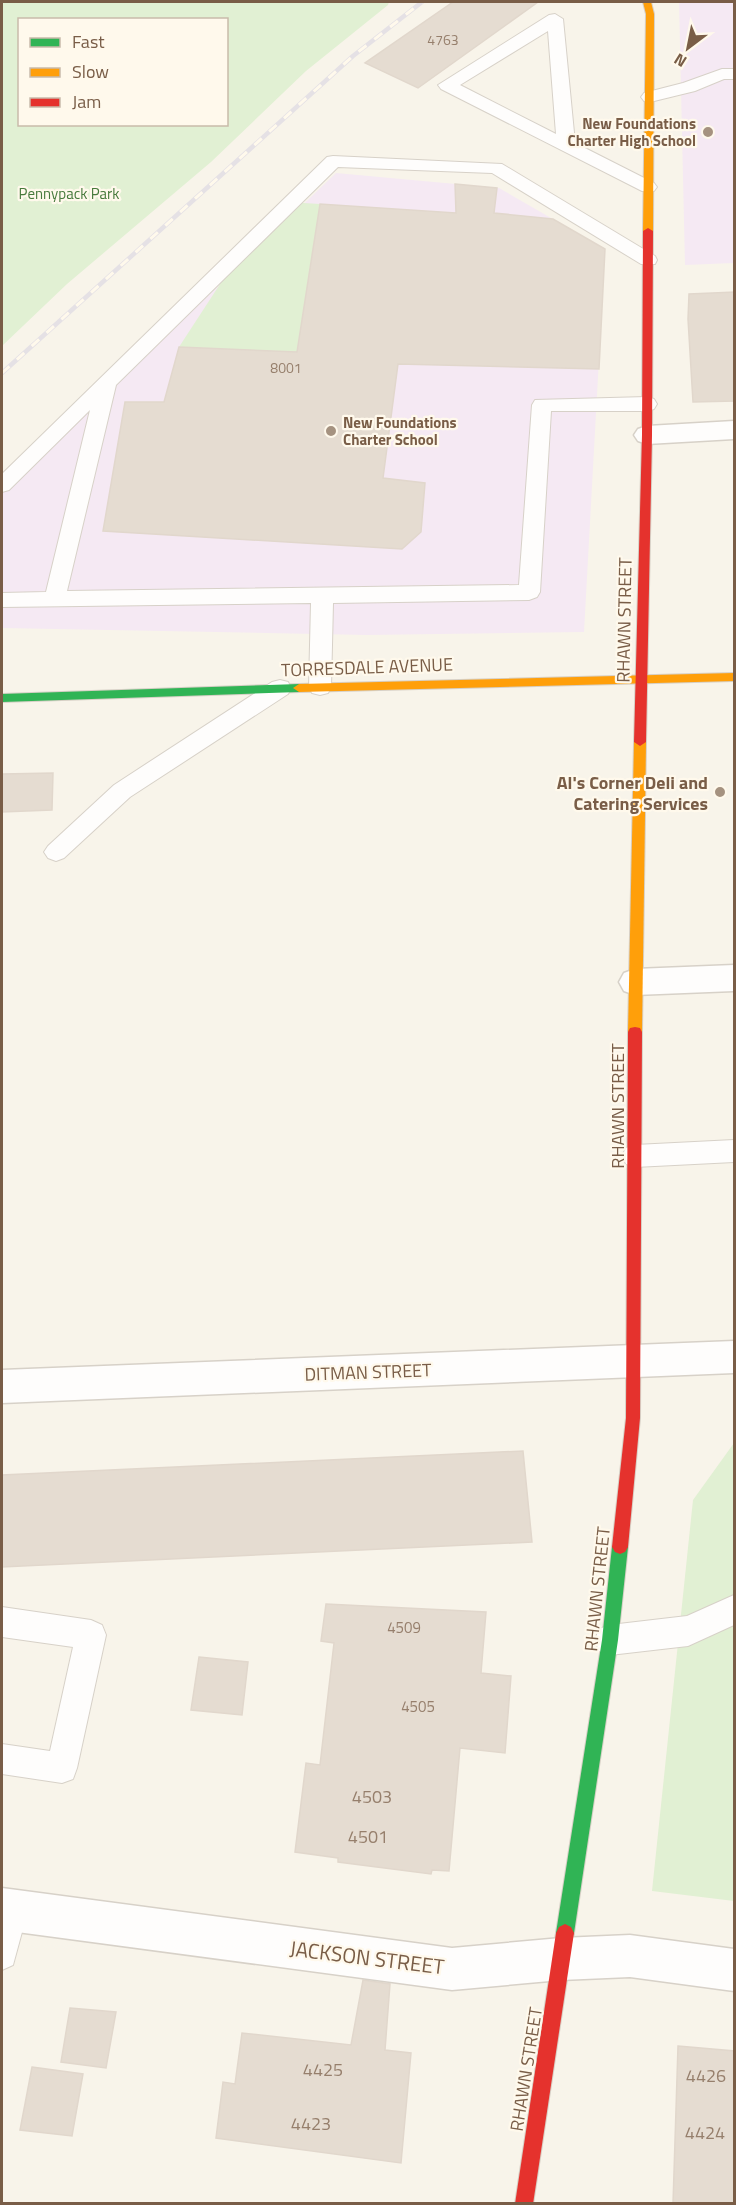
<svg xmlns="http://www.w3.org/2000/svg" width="736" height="2205" font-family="'Titillium Web',sans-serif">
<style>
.education{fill:#f5e9f3}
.green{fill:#e1f0d3;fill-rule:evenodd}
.building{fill:#e5dcd1;stroke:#e1d7cc;stroke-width:1.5}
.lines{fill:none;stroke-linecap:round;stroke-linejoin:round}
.lane-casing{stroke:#d7d1c8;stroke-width:2}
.street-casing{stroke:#d7d1c8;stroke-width:3}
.fast-casing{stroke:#d7d0c6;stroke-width:2}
.slow-casing{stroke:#d7d0c6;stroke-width:2}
.jam-casing{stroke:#d7d0c6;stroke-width:2}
.lane{fill:#fefdfc;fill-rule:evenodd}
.street{fill:#fefdfc;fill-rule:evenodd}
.fast{fill:#30b455;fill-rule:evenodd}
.slow{fill:#ff9f0a;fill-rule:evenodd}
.jam{fill:#e5322d;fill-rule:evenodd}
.rail-casing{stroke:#e5e1e5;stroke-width:4.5}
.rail{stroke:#fff9ec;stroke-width:3;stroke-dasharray:10;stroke-linecap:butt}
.poi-dot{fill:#a59280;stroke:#fff9ec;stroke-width:2}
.labels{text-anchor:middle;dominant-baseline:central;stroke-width:4.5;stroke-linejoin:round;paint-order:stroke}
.far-number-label{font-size:14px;fill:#967f6c}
.far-poi-label{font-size:15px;font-weight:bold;fill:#795d47;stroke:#fff9ec;text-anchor:end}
.far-park-label{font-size:15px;fill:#477a3c;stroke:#fff9ec}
.number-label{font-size:15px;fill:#967f6c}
.street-label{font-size:18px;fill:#795d47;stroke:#fff9ec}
.poi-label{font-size:18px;font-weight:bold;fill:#795d47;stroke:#fff9ec;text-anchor:end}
.near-number-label{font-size:18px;fill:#967f6c}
.near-street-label{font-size:21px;fill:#795d47;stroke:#fff9ec}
</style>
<rect width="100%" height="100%" fill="#f8f4ea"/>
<!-- education -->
<g class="education">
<path d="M679,2H734V263L685,265Z"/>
<path d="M336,173L499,188L605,249L584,632L367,635L2,628V493Z"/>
</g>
<!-- green -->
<g class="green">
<path d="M2,2H389L388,5L306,71L211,162L67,284L2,346ZM20,20H226V124H20Z"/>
<path d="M287,202L320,204L297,352L179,347L252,235Z"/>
<path d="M734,1443V1901L652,1891L693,1500Z"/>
</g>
<!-- building -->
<g class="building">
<path d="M453,2H538L418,88L365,63Z"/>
<path d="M455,184L497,188L494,213L553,219L605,249L599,369L398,364L383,478L425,483L421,532L402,549L103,531L125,402H164L179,347L297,352L320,204L456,213Z"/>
<path d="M735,292V401L693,402L688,319L689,294Z"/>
<path d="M53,773L52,810L2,812V774Z"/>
<path d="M523,1451L532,1542L2,1567V1475Z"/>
<path d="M326,1604L486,1612L481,1673L511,1676L505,1753L460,1748L449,1871L432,1870L431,1874L338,1862V1858L295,1852L306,1763L320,1765L334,1643L321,1641Z"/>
<path d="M199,1657L248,1662L242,1715L191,1710Z"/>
<path d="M363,1980L390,1984L385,2050L411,2053L401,2163L216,2138L223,2082L235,2084L242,2033L351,2045Z"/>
<path d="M70,2008L116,2012L106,2068L61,2062Z"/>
<path d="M678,2046L735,2051V2204H673Z"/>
<path d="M32,2067L83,2074L72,2136L20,2130Z"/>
</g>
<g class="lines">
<defs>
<g id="lane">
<path d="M555,14L563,19L575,143L654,183L657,187L654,191H642L441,89L438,85L549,15ZM548,31L556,134L460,85Z"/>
<path d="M722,69H734V79H724L695,91L650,102L644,101L641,97L644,93L683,83Z"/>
<path d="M333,156L502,164L655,256L657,260L655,264H641L492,173L338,167L116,385L67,591L519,585L532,405L535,400L647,397L654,399L657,404L654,409L647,411H551L540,592L537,597L529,600L333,603L331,687L328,693L320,695L312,693L309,687L311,603L2,607V593L46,592L90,410L9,490L2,492V474L327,157Z"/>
<path d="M280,680L288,682L291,688L288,694L130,797L64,858L56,861L48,858L44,852L48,846L114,785L272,682Z"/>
<path d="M734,1140V1162L635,1167L626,1164L622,1156L626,1148L635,1145Z"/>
<path d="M734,1595V1625L688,1646L610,1655L599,1651L595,1640L599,1629L610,1625L687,1616Z"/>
<path d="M2,1607L91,1620L102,1625L106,1635L77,1768L73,1779L62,1783L2,1774V1744L50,1751L73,1647L2,1637Z"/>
<path d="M12,1894L23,1899L28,1910L13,1965L2,1970V1898Z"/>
</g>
<g id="street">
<path d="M734,421V439L647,444L638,441L634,435L638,429L647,426Z"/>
<path d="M734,965V991L635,995L624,991L619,982L624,973L635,969Z"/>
<path d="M734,1341V1373L2,1403V1370Z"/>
<path d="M2,1888L452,1948L561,1938L630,1935L734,1949V1991L630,1977L561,1980L452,1990L2,1930Z"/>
</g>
<g id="fast">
<path d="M299,684L305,688L299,692L2,702V694Z"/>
<path d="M620,1540L625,1542L628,1547L618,1640L574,1933L571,1939L565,1942L559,1939L556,1933L602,1640L612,1547L615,1542Z"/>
</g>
<g id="slow">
<path d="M643,2H651L654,14L653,231L648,234L643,231L646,14Z"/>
<path d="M734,673V681L299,692L293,688L299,684Z"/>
<path d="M640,738L646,742L642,1032L640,1036H630L628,1032L634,742Z"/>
</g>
<g id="jam">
<path d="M648,228L653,231L652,435L646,742L640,746L634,742L642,435L643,231Z"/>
<path d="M635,1027L640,1028L642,1032L640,1418L628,1547L625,1552L620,1554L615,1552L612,1547L626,1418L628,1032L630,1028Z"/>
<path d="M565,1924L571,1927L574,1933L533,2204H515L556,1933L559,1927Z"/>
</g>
</defs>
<!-- lane casing -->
<use href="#lane" class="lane-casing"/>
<!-- street casing -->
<use href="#street" class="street-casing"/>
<!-- fast casing -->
<use href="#fast" class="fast-casing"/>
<!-- slow casing -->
<use href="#slow" class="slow-casing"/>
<!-- jam casing -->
<use href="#jam" class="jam-casing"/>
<!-- lane -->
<use href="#lane" class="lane"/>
<!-- street -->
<use href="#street" class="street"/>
<!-- fast -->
<use href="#fast" class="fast"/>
<!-- slow -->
<use href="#slow" class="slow"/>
<!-- jam -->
<use href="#jam" class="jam"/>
<defs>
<path id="rail" d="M2,373L353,56L422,2"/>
</defs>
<!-- rail casing -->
<use href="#rail" class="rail-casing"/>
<!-- rail -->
<use href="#rail" class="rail"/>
</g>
<!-- markers -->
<g class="poi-dot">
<circle cx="708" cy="132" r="6"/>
<circle cx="331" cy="431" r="6"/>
<circle cx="720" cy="792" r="6"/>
</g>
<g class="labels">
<!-- far-number labels -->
<g class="far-number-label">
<text x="443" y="39">4763</text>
<text x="286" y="367">8001</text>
</g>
<!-- far-poi labels -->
<g class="far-poi-label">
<text x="696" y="123">New Foundations<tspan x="696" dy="17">Charter High School</tspan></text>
<text x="343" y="422" text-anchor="start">New Foundations<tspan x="343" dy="17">Charter School</tspan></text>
</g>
<!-- far-park labels -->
<g class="far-park-label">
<text x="69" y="193">Pennypack Park</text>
</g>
<!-- number labels -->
<g class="number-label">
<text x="404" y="1627">4509</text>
<text x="418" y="1706">4505</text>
</g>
<!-- street labels -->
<g class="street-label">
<text transform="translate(624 620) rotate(-89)">RHAWN STREET</text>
<text transform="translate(367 667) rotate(-2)">TORRESDALE AVENUE</text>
<text transform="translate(617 1106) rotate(-90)">RHAWN STREET</text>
<text transform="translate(368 1372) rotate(-2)">DITMAN STREET</text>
<text transform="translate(597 1589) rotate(-84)">RHAWN STREET</text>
<text transform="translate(526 2069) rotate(-81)">RHAWN STREET</text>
</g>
<!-- poi labels -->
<g class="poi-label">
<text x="708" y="782">Al's Corner Deli and<tspan x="708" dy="21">Catering Services</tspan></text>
</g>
<!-- near-number labels -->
<g class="near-number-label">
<text x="372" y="1796">4503</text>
<text x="368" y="1836">4501</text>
<text x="323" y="2069">4425</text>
<text x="706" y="2075">4426</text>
<text x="311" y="2123">4423</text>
<text x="705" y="2132">4424</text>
</g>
<!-- near-street labels -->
<g class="near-street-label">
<text transform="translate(367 1957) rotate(7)">JACKSON STREET</text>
</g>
</g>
<!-- border -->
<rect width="736" height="2205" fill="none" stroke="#795d47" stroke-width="6"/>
<!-- legend -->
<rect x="18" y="18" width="210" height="108" fill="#fff9ec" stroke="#c9bbaa" stroke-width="1.5"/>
<rect x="30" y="38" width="30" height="9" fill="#30b455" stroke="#c9bbaa" stroke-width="1.5"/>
<text x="72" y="48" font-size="18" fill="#795d47">Fast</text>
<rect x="30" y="68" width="30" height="9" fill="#ff9f0a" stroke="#c9bbaa" stroke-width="1.5"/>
<text x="72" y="78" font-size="18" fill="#795d47">Slow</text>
<rect x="30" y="98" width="30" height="9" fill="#e5322d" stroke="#c9bbaa" stroke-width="1.5"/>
<text x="72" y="108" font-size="18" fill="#795d47">Jam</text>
<!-- north arrow -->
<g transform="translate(688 48) rotate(212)" stroke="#fff9ec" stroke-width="4.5" paint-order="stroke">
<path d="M0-4.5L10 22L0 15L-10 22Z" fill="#795d47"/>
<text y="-9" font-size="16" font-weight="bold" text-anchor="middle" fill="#795d47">N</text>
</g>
</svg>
